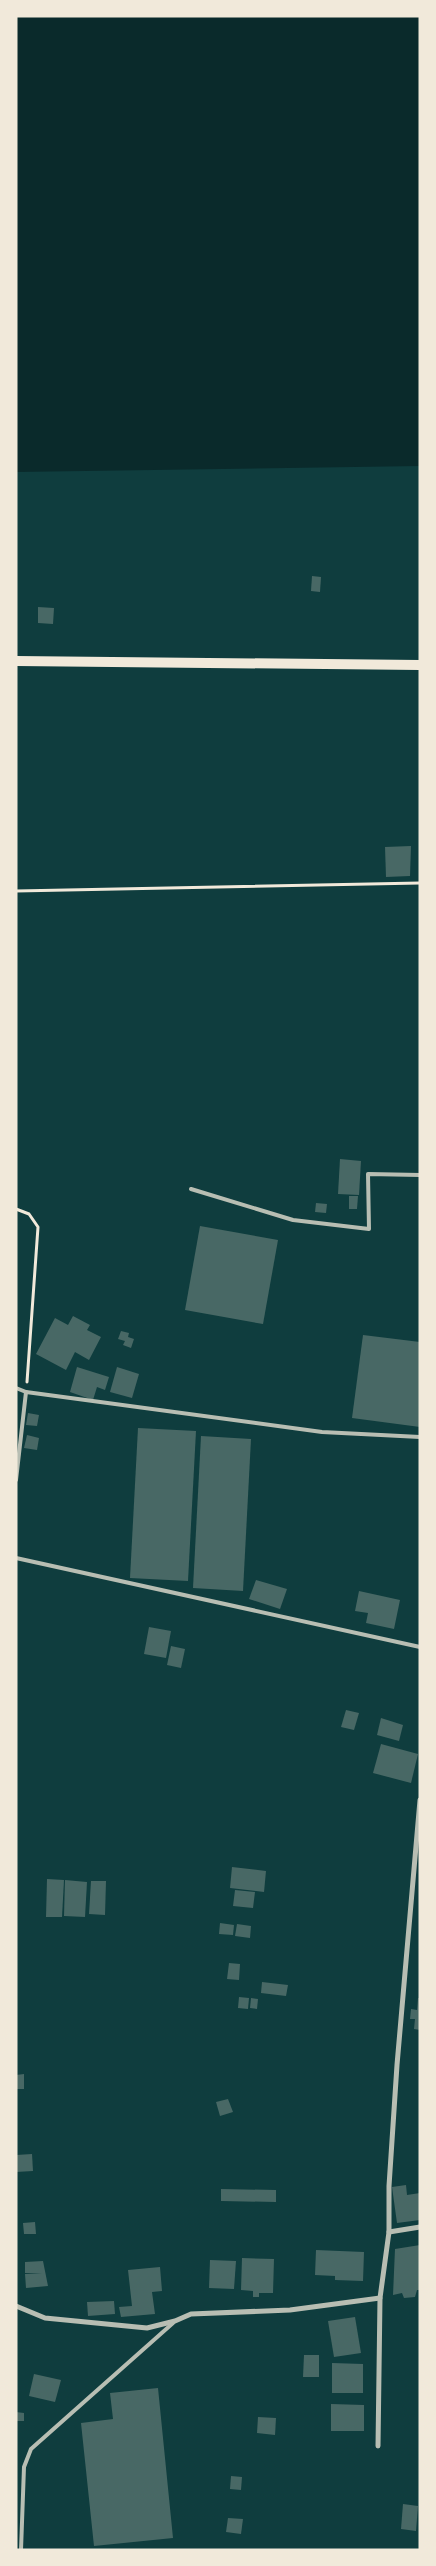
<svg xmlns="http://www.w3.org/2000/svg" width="436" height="2566" font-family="Barlow,sans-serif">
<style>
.water{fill:#0a2a2b}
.building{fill:#486865}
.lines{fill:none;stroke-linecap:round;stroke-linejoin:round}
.path{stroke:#f1e9da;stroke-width:3}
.service{stroke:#b8beb3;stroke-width:4}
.minor{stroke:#b8beb3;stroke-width:5}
.secondary{stroke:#f1e9da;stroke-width:10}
</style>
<rect width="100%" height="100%" fill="#0f3d3e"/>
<!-- water -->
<path class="water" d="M16,16H420V466L16,472Z"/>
<!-- building -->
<g class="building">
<path d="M312,576L321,577L320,592L311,591Z"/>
<path d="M38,607L54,608L53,624L38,623Z"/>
<path d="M411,846L410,876L386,877L385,847Z"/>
<path d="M340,1159L361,1161L359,1195L338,1194Z"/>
<path d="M349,1196H358L357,1209H349Z"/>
<path d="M316,1203L327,1204L326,1213L315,1212Z"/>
<path d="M200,1226L278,1240L263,1324L185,1310Z"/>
<path d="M73,1316L90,1325L87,1330L101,1337L89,1360L75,1352L66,1370L36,1354L55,1318L68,1325Z"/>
<path d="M121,1331L129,1333L128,1337L134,1339L131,1348L123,1345L125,1341L118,1339Z"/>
<path d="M363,1335L420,1342V1427L352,1418Z"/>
<path d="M77,1367L109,1377L105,1390L97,1387L93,1400L70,1392Z"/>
<path d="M117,1367L139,1374L132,1398L110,1392Z"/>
<path d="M28,1413L39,1415L37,1426L26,1425Z"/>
<path d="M138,1428L196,1431L188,1581L130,1578Z"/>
<path d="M27,1435L39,1438L37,1450L24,1448Z"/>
<path d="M201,1436L251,1439L243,1591L193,1588Z"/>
<path d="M256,1580L287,1589L280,1609L249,1599Z"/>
<path d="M359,1591L400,1600L394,1629L366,1623L368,1613L355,1611Z"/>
<path d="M149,1627L171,1631L166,1658L144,1654Z"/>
<path d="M171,1646L185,1649L181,1668L167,1665Z"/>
<path d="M346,1710L359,1713L354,1730L341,1727Z"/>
<path d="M381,1718L403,1725L399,1741L377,1735Z"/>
<path d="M381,1744L418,1754L411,1783L373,1773Z"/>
<path d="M232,1867L266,1871L264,1892L230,1888Z"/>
<path d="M47,1879L64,1880L62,1917H46Z"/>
<path d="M65,1880L87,1882L85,1917L64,1916Z"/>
<path d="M91,1881H106L105,1915L89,1914Z"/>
<path d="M235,1890L255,1892L253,1908L233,1906Z"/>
<path d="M220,1923L234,1925L233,1935L219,1934Z"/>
<path d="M237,1924L251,1926L250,1938L235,1936Z"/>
<path d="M229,1963L240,1964L239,1980L227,1979Z"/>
<path d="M262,1982L288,1985L286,1996L261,1993Z"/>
<path d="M239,1997L249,1998L248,2009L238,2008Z"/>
<path d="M251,1998L258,1999L257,2009L250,2008Z"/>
<path d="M418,1998H420V2030L414,2029L415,2019H410L411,2009L417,2010Z"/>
<path d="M24,2074V2089H16V2075Z"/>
<path d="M228,2099L233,2112L220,2116L216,2102Z"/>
<path d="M32,2154L33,2171L16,2172V2155Z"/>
<path d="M406,2185L407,2195L420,2193V2220L397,2223L392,2187Z"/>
<path d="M221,2189L276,2190V2202L221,2201Z"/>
<path d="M35,2222L36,2234H24L23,2223Z"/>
<path d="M420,2245V2290H417L415,2297L404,2298L402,2293L393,2295L395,2249Z"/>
<path d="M316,2250L364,2252L363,2281L335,2280V2276L315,2275Z"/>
<path d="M242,2258L274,2259L273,2293H259V2297H253V2291L241,2290Z"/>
<path d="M210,2260L236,2261L234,2289L209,2288Z"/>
<path d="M43,2261L48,2286L26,2288L25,2274L42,2273H25V2262Z"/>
<path d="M160,2267L162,2291L152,2292L155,2314L121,2317L119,2307L132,2306L128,2270Z"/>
<path d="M114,2301L115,2314L88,2316L87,2302Z"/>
<path d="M355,2317L361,2353L334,2357L328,2321Z"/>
<path d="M304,2355H319V2377H303Z"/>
<path d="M332,2363L363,2364V2393H332Z"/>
<path d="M34,2374L61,2380L55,2402L29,2396Z"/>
<path d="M158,2388L173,2538L94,2546L81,2423L113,2419L110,2393Z"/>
<path d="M331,2404L364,2405V2431H331Z"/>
<path d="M16,2412L24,2413V2421H16Z"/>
<path d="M258,2417L276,2418L275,2435L257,2433Z"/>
<path d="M231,2476L242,2477L241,2490L230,2489Z"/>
<path d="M403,2504L418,2506L416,2531L401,2529Z"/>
<path d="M228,2518L243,2519L241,2534L226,2532Z"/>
</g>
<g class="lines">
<!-- path -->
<g class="path">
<path d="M16,891L420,883"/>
<path d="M16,1209L29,1214L38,1227L27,1382"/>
</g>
<!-- service -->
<g class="service">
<path d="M191,1189L293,1220L369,1229L368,1174L420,1175"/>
<path d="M16,1388L26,1392L322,1432L420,1437"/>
<path d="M16,1480L26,1392"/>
<path d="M16,1558L420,1647"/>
<path d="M21,2550L24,2467L31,2449L173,2323"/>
</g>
<!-- minor -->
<g class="minor">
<path d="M389,2232L420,2227"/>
<path d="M16,2306L45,2318L147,2328L175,2321L191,2314L290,2310L380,2298"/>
<path d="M378,2446L380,2298L389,2232V2186L397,2065L420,1800"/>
</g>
<!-- secondary -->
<path class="secondary" d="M16,661L420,665"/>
</g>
<!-- border -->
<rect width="436" height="2566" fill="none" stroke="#f1e9da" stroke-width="35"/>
</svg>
